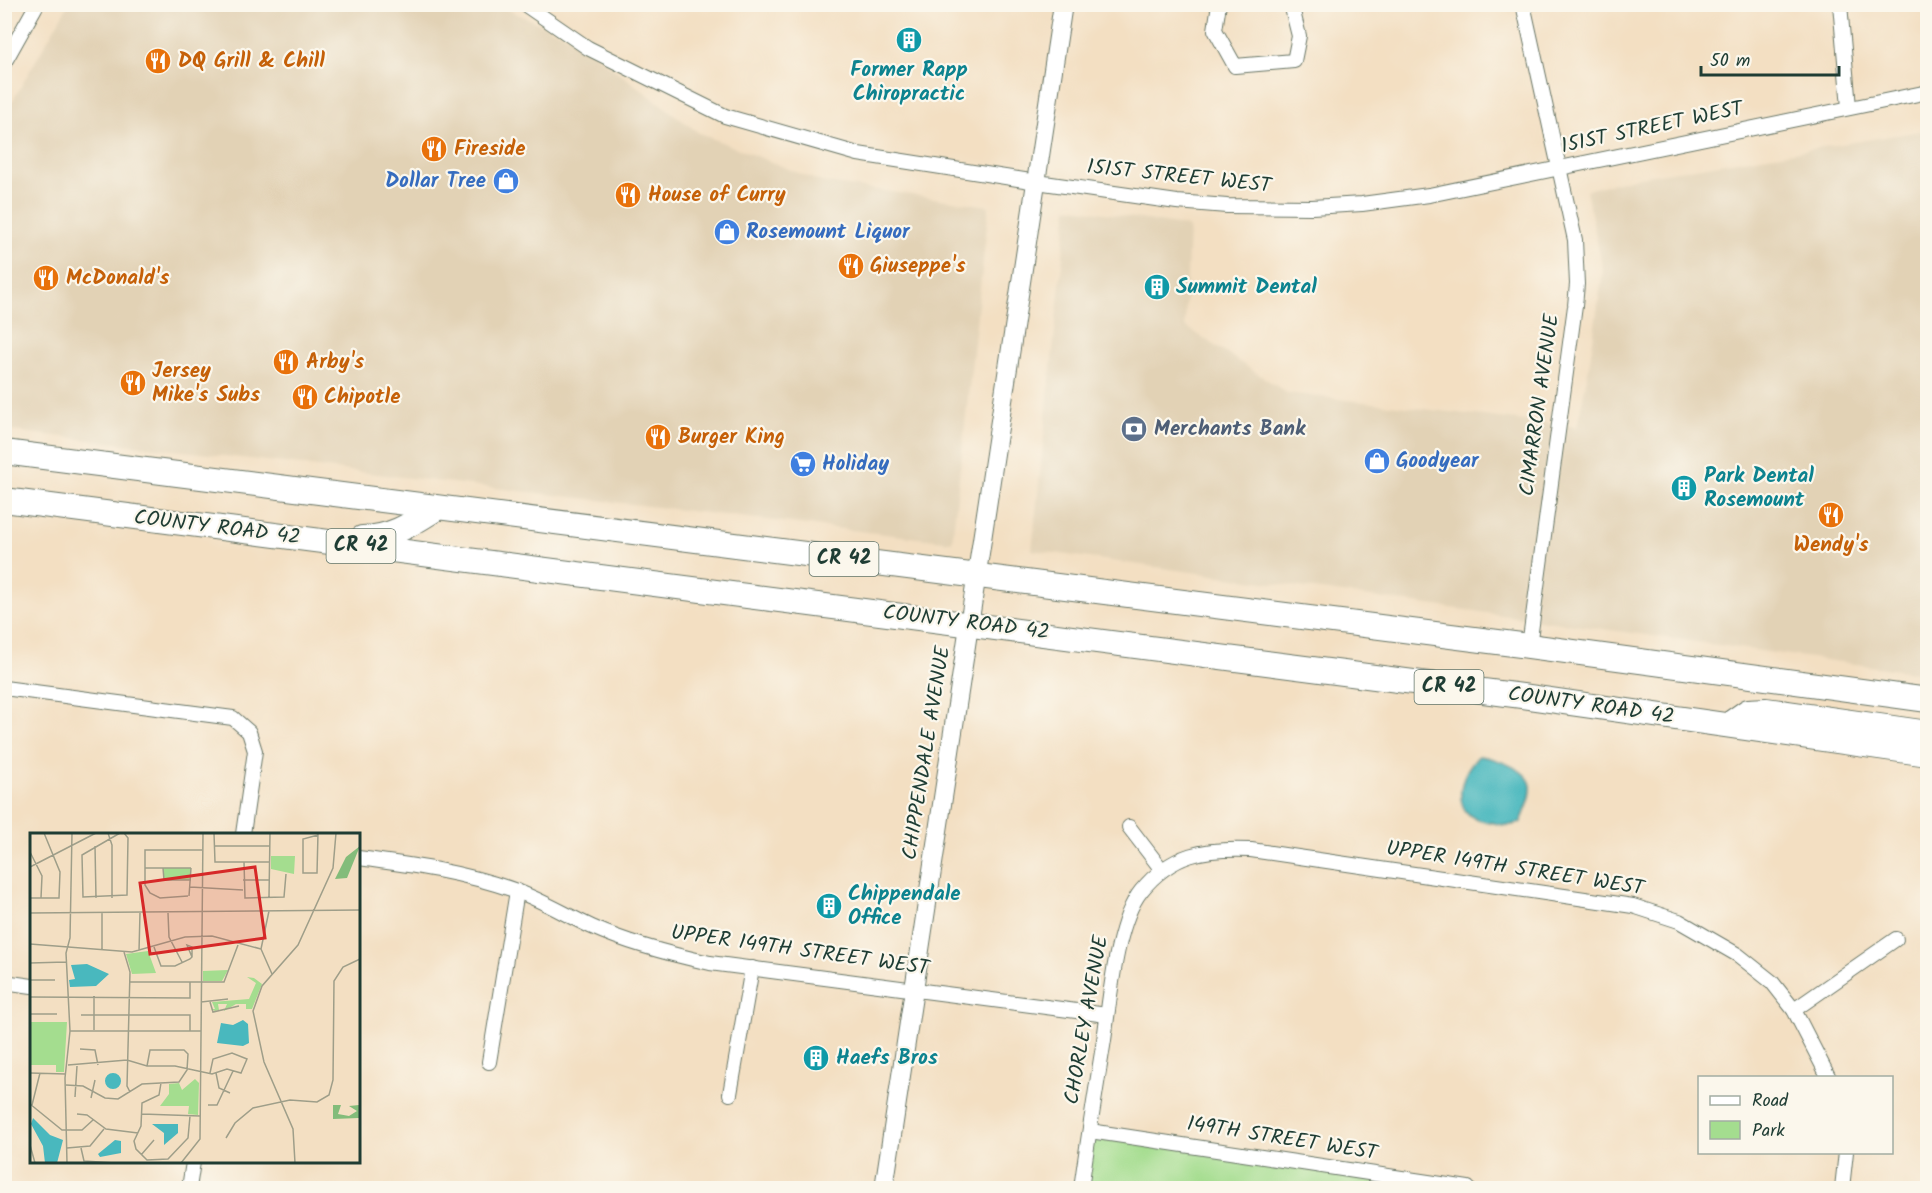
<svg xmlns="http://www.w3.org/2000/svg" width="1932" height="1193" font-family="Kalam,sans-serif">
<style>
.built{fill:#e2d2b5}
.green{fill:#a4dd8f;stroke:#628d62;stroke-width:1.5}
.water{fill:#49b8be;stroke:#347a79;stroke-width:1.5}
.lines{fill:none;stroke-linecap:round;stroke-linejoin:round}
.minor-casing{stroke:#697666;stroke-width:16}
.tertiary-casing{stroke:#697666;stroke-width:20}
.trunk-casing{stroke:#697666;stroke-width:26}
.minor{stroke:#fff;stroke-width:14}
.tertiary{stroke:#fff;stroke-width:18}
.trunk{stroke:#fff;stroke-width:24}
.labels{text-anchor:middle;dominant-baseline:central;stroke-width:4.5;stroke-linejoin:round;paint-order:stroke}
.shield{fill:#fbf7ec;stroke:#61756b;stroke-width:1.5}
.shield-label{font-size:20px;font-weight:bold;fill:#1f3d34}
.food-label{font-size:21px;font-weight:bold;fill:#c56008;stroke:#fbf7ec;text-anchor:start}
.culture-label{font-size:21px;font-weight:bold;fill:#0d838f;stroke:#fbf7ec;text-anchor:start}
.street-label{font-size:21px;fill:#1f3d34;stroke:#fbf7ec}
.shop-label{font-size:21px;font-weight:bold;fill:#366cbe;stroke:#fbf7ec;text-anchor:start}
.service-label{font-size:21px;font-weight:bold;fill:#4e5e75;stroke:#fbf7ec;text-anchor:start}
.inset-road{fill:none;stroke:#9e9e89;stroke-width:1.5}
.view{fill:#d62828;fill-opacity:0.15;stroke:#d62828;stroke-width:3}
.inset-edge{fill:none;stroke:#1f3d34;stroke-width:3}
</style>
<rect width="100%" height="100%" fill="#fbf7ec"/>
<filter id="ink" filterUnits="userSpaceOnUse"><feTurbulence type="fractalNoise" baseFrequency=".0167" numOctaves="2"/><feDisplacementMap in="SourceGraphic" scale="12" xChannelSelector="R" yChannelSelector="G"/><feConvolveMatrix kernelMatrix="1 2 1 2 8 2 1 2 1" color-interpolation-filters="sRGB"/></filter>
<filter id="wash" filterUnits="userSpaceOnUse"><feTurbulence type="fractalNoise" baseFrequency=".008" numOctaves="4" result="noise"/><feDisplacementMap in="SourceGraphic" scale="24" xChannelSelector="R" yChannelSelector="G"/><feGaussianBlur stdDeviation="1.35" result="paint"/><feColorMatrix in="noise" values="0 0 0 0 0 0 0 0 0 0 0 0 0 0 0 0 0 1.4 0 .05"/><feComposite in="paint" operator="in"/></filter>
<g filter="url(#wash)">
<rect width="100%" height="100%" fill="#f3dfc2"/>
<!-- built -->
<g class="built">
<path d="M68,5H497L574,39L699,133L821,182L989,206L952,542L5,430V114Z"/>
<path d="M1927,130V674L1032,550L1068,207L1189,227L1185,326L1287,393L1577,427L1589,367L1603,270L1586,190L1634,178Z"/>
</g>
<!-- green -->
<path class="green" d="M1090,1131L1495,1188H1081Z"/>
<!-- water -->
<path class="water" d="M1479,756C1494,758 1529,769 1531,786C1532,798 1525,811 1521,822C1511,827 1505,825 1494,823C1488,822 1480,822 1476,819C1450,807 1462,769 1479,756Z"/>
</g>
<g filter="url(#ink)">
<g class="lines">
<defs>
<g id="minor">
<path d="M524,4L588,48L725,116L858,154L1037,182L1177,202L1227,206L1312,207L1362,204L1429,195L1928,92"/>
<path d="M1219,4L1215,30L1235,66L1294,61L1299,36L1291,4"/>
<path d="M1523,4L1575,240L1577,284L1575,306L1529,646"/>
<path d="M1840,4L1849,107"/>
<path d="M4,63L37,4"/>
<path d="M4,688L233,718L249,732L255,751L243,834"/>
<path d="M1129,827L1162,870"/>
<path d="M358,858C413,865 462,872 514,890C542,900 566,915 592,927C630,944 669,954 710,963L1107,1015"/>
<path d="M4,982L32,986"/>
<path d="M1794,1010L1896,939"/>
<path d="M489,1062L517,891"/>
<path d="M730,1094L752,968"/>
<path d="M1090,1131L1468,1188"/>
<path d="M189,1188L193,1162"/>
<path d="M1081,1188C1088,1139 1096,1089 1104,1040C1110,999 1116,922 1141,891C1172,853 1205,848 1251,850L1633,906L1679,921L1738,955L1772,982L1794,1010L1829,1078"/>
<path d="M1842,1188L1846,1152"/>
</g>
<path id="tertiary" d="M884,1188L1063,4"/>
<g id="trunk">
<path d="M4,452L1529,646L1928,700"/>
<path d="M4,500L1522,696L1928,754"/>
<path d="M362,538C392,538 413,523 437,508"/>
<path d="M1728,725L1748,711L1766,710L1928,733"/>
</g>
</defs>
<!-- minor casing -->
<use href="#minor" class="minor-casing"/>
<!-- tertiary casing -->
<use href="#tertiary" class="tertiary-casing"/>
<!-- trunk casing -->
<use href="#trunk" class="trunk-casing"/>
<!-- minor -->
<use href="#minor" class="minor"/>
<!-- tertiary -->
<use href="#tertiary" class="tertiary"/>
<!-- trunk -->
<use href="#trunk" class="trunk"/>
</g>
</g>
<!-- icons -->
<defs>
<symbol id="building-disc" viewBox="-11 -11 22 22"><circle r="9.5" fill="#0f9aa8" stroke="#fbf7ec"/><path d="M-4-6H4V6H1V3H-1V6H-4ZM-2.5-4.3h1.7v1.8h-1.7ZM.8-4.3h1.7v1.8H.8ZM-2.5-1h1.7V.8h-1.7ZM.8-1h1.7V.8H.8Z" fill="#fff"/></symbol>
<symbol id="restaurant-disc" viewBox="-11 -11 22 22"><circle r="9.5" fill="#e8710a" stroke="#fbf7ec"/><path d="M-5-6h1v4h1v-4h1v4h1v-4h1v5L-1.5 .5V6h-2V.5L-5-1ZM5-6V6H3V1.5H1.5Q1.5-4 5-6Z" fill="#fff"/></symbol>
<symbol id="shop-disc" viewBox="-11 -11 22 22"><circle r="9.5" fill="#3f7fe0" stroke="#fbf7ec"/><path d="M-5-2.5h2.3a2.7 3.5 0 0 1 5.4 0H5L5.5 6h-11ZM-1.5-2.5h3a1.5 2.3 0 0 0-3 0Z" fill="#fff"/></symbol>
<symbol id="bank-disc" viewBox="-11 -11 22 22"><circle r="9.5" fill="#5c6f8a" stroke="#fbf7ec"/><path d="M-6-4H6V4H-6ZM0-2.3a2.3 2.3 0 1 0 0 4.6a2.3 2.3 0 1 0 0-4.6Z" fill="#fff"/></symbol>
<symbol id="supermarket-disc" viewBox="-11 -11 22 22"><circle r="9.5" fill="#3f7fe0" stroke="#fbf7ec"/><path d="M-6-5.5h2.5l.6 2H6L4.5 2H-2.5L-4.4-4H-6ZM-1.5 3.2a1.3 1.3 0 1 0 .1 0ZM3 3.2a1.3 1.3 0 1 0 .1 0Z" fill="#fff"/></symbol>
</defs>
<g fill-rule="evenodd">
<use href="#building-disc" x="894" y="25" width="30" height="30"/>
<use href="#restaurant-disc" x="143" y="46" width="30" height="30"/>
<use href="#restaurant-disc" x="419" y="134" width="30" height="30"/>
<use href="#shop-disc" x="491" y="166" width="30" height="30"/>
<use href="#restaurant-disc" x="613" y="180" width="30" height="30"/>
<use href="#shop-disc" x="712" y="217" width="30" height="30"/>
<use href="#restaurant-disc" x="836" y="251" width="30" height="30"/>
<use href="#restaurant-disc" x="31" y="263" width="30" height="30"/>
<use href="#building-disc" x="1142" y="272" width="30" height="30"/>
<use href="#restaurant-disc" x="271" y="347" width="30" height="30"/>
<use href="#restaurant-disc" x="118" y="368" width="30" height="30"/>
<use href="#restaurant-disc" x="290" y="382" width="30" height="30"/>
<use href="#bank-disc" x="1119" y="414" width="30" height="30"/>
<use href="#restaurant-disc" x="643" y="422" width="30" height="30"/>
<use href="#shop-disc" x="1362" y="446" width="30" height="30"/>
<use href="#supermarket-disc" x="788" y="449" width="30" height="30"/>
<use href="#building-disc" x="1669" y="473" width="30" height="30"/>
<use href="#restaurant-disc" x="1816" y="500" width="30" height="30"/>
<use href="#building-disc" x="814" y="891" width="30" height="30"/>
<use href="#building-disc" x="801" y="1043" width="30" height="30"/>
</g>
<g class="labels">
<!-- shield labels -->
<g class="shield">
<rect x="326.5" y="529" width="69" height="34" rx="4.5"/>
<rect x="809.5" y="542" width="69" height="34" rx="4.5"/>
<rect x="1414.5" y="670" width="69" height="34" rx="4.5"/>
</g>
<g class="shield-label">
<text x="361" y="546">CR 42</text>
<text x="844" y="559">CR 42</text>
<text x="1449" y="687">CR 42</text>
</g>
<!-- food labels -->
<g class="food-label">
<text x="178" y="61">DQ Grill &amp; Chill</text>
<text x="454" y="149">Fireside</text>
<text x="648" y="195">House of Curry</text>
<text x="870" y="266">Giuseppe's</text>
<text x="66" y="278">McDonald's</text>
<text x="306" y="362">Arby's</text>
<text x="152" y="371">Jersey<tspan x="152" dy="24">Mike's Subs</tspan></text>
<text x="324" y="397">Chipotle</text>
<text x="678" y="437">Burger King</text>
<text x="1831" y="545" text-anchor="middle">Wendy's</text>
</g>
<!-- culture labels -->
<g class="culture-label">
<text x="909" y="70" text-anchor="middle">Former Rapp<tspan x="909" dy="24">Chiropractic</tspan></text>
<text x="1176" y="287">Summit Dental</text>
<text x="1704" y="476">Park Dental<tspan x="1704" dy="24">Rosemount</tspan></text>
<text x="848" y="894">Chippendale<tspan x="848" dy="24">Office</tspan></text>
<text x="836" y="1058">Haefs Bros</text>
</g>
<!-- street labels -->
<g class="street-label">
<text transform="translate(1652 128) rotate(-12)">151ST STREET WEST</text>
<text transform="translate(1179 177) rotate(6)">151ST STREET WEST</text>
<text transform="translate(1540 405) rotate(-82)">CIMARRON AVENUE</text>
<text transform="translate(217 528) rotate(7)">COUNTY ROAD 42</text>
<text transform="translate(966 623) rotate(7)">COUNTY ROAD 42</text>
<text transform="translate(1591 706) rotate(8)">COUNTY ROAD 42</text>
<text transform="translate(927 753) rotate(-81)">CHIPPENDALE AVENUE</text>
<text transform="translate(1515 869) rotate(9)">UPPER 149TH STREET WEST</text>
<text transform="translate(800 951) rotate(8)">UPPER 149TH STREET WEST</text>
<text transform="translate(1087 1020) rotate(-80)">CHORLEY AVENUE</text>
<text transform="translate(1282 1139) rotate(9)">149TH STREET WEST</text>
</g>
<!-- shop labels -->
<g class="shop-label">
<text x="486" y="181" text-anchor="end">Dollar Tree</text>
<text x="746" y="232">Rosemount Liquor</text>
<text x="1396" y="461">Goodyear</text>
<text x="822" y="464">Holiday</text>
</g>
<!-- service labels -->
<g class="service-label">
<text x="1154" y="429">Merchants Bank</text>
</g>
</g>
<!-- overview -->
<g transform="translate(30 833)">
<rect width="330" height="330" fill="#f3dfc2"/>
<path d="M241,23H265L264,41L241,36ZM133,35H161L160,47H134ZM118,118L126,140L102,141L96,121ZM198,137L192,148H173V138ZM217,144L224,145L232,151L222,176H216V171H206L194,178L197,171H188L189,177L185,178L181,176H185L182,169L219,166L226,150ZM0,189H37L34,239H26V232H0ZM165,246L169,250L168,282L158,281L159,273H130L139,261V251L149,250L152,257Z" fill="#a4dd8f"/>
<path d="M330,13L317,45L305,46L316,24ZM303,272H311L308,281L319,283L327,278L319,273L329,272V285L303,286Z" fill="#83bc7a"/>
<path d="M57,131L79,141L66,153L40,154L39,147L45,146L41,132ZM213,187L218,191L219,210L213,213L187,210L191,190L203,192ZM75 248a8 8 0 1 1 16 0a8 8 0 1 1-16 0ZM3,285L20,302L33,307L27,330H15L13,313L1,291ZM122,291H148V300L134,312V300ZM85,307L91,308V320L70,324L68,321Z" fill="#49b8be"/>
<path class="inset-road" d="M78,0L82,12V65M90,0L52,22L53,64L97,62L98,5L94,0M184,0L185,29H240M288,2L273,6V40H287L288,0M65,13L66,65M185,13H240M0,19L12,43L11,65M214,29L215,65L254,64L256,41M0,34L66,0M115,35H161M133,35L134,47H161M213,47H239M160,54L213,57M158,63L130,65L120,60L115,52V17H172M159,63L161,35M239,64L240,0M0,65H29L30,39L14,0M239,78L231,116L242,141M0,80L330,77M138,80L139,104L152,129M0,111L102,119L155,104L182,103L231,116M124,114L131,133H145L160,126L162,124V114L157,112L162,124M72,116V80M109,118L110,80M94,119L100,139L97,253L100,259M0,130L36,129M0,147H25M100,149H194L208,112M64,163V197M0,164L160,165V149M171,169L198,166M180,169L183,179L209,173M0,181H27M51,182H160V198M40,198H171M50,216L65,217L68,232M38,232L97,227L117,233H145L182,241L197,236L211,240L217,226L202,220L183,226L180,240M0,240L36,241M186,240L189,255L200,260M131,250L129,262L112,270L111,293L104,308L106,316L117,327L138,326L158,305L160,283M36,252L53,253L75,265L88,266L112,251L149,249L157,237L158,221L154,217H120L117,233M45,264L47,233M61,265L65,247M0,271L32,297H52L63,287M2,272L10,240M178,272H187L203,238M47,281L57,282L76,296L108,300M112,281L170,283M196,305L205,290L223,275L260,267L287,269L299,262L303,247L304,148L313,134L330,126M0,312L5,330M37,315L60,313L74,296M51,315L54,328L85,330M111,322L124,307M37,330L35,245L40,198L36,120L40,105L42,0M151,330L170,306L173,0M265,330L263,296L234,229L223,178L232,153L268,112L303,35L306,0"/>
<path class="view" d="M225,34L235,105L120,121L110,50Z"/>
<rect width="330" height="330" class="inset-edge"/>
</g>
<!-- margin -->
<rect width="1932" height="1193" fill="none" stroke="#fbf7ec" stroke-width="24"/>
<!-- legend -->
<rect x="1698" y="1076" width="195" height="78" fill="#fbf7ec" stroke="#a3ada2" stroke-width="1.5"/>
<rect x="1710" y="1096" width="30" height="9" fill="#ffffff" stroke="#a3ada2" stroke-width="1.5"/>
<text x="1752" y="1106" font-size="18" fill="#1f3d34">Road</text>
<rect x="1710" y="1121" width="30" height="18" fill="#a4dd8f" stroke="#a3ada2" stroke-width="1.5"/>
<text x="1752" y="1136" font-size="18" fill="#1f3d34">Park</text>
<!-- scale -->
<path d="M1701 66v9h138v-9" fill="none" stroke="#1f3d34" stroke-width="3"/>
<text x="1710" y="66" font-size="18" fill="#1f3d34" stroke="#fbf7ec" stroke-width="4.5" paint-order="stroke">50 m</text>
</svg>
